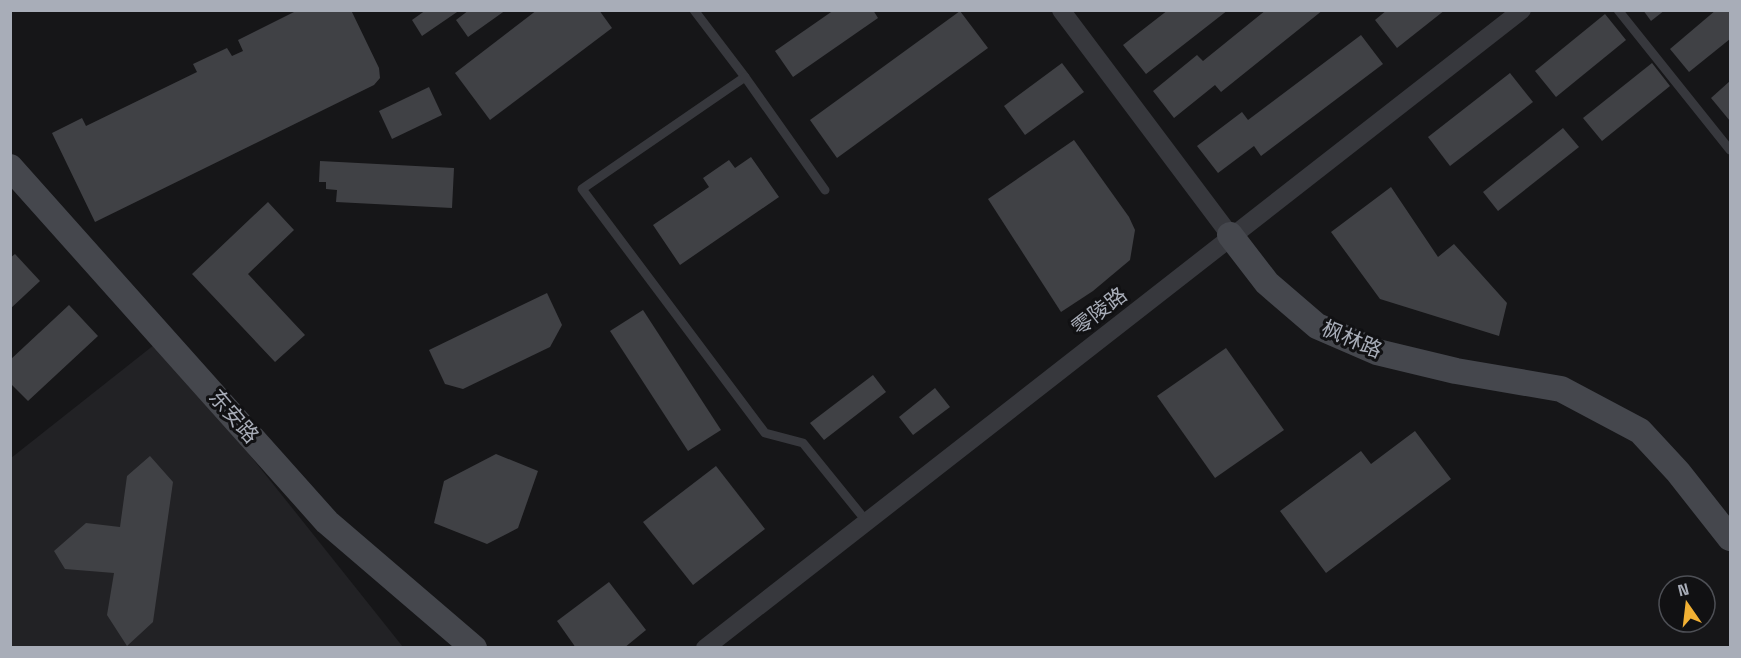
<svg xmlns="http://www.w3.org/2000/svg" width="1741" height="658" font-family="'Space Grotesk','Noto Sans SC',sans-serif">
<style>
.built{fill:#222225}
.building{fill:#404145}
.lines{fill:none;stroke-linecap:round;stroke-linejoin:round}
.lane{stroke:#37383d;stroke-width:9}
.street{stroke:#37383d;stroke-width:18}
.secondary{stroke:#45474d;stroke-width:26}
.labels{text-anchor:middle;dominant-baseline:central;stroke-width:6;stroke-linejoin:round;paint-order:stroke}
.street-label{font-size:21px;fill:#a8adb8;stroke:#111113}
</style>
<rect width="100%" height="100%" fill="#161618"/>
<!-- built -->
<path class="built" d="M159,341L403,647L11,648V458Z"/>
<!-- building -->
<g class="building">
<path d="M298,10H351L379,68L380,78L374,85L95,222L52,133L82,118L86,126L197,72L193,64L227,48L232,56L243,51L238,40Z"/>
<path d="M426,10H460L422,36L412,20Z"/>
<path d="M469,10H506L468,37L456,20Z"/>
<path d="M537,10H599L612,28L490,120L455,73Z"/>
<path d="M834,10H873L878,18L793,77L775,51Z"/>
<path d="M1168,10H1228L1146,74L1123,45Z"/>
<path d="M1266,10H1323L1221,92L1215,85L1174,118L1153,91L1197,55L1203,61Z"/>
<path d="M1387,10H1445L1397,48L1375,20Z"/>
<path d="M1643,10H1665L1651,21Z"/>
<path d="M1716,10H1730V39L1689,72L1670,49Z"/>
<path d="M960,11L988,48L837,158L810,120Z"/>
<path d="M1605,14L1626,40L1556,97L1535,71Z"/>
<path d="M1361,35L1383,64L1261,156L1254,146L1218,173L1197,146L1242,112L1248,120Z"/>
<path d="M1062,63L1084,92L1025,135L1004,106Z"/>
<path d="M1652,63L1670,86L1602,141L1583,118Z"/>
<path d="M1510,73L1533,102L1450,166L1428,137Z"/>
<path d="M1730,81V121L1711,98Z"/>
<path d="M429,87L442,115L392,139L379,111Z"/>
<path d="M1563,128L1579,147L1498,211L1483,192Z"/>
<path d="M1074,140L1129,217L1135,230L1130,260L1093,291L1061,312L988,199Z"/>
<path d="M751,157L779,197L680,265L653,225L709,187L703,178L729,160L735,168Z"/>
<path d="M320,161L454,168L452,208L336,202L337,190L326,189V182H319Z"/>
<path d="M1391,187L1438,257L1454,244L1507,303L1499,336L1380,299L1331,232Z"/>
<path d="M268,202L294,230L248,274L305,335L275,362L192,274Z"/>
<path d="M15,254L40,281L10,309V258Z"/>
<path d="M547,293L562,325L550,347L463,389L445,384L429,350Z"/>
<path d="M69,305L98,336L28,401L10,383V360Z"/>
<path d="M643,310L721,430L688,451L610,331Z"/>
<path d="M1226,348L1284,430L1215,478L1157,396Z"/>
<path d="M873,375L886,392L824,440L810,423Z"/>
<path d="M935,388L950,407L913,435L899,417Z"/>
<path d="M1415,431L1451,479L1326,573L1280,511L1361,451L1371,464Z"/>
<path d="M496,454L538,471L518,528L487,544L434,523L444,481Z"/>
<path d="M150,456L173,482L153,622L127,646L107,615L114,573L65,569L54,551L86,523L120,527L127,476Z"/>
<path d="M716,466L765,529L693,585L643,522Z"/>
<path d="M609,582L646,630L624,648H576L557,621Z"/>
</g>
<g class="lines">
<!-- lane -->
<g class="lane">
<path d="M694,10L745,77L582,189L765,433L803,443L867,522"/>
<path d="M1618,10L1730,150"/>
<path d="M745,77L825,190"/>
</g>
<!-- street -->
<g class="street">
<path d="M1061,10L1230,235"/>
<path d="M705,648C978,437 1248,221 1522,10"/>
</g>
<!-- secondary -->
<g class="secondary">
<path d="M10,167L327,522L474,648"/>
<path d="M1230,235L1267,283L1317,326L1377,352L1456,371L1561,389L1640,431L1678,472L1730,538"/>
</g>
</g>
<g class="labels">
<!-- street labels -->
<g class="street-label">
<text transform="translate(1099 311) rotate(-38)">零陵路</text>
<text transform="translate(1352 339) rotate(23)">枫林路</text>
<text transform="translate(234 416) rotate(49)">东安路</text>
</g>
</g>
<!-- border -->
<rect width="1741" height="658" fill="none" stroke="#a8adb8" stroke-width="24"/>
<!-- north arrow -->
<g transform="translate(1687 604) rotate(346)"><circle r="28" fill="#111113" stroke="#4d4f55" stroke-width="1.5"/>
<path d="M0-4.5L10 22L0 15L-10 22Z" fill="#f2b134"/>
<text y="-9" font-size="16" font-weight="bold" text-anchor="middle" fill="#a8adb8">N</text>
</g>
</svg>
